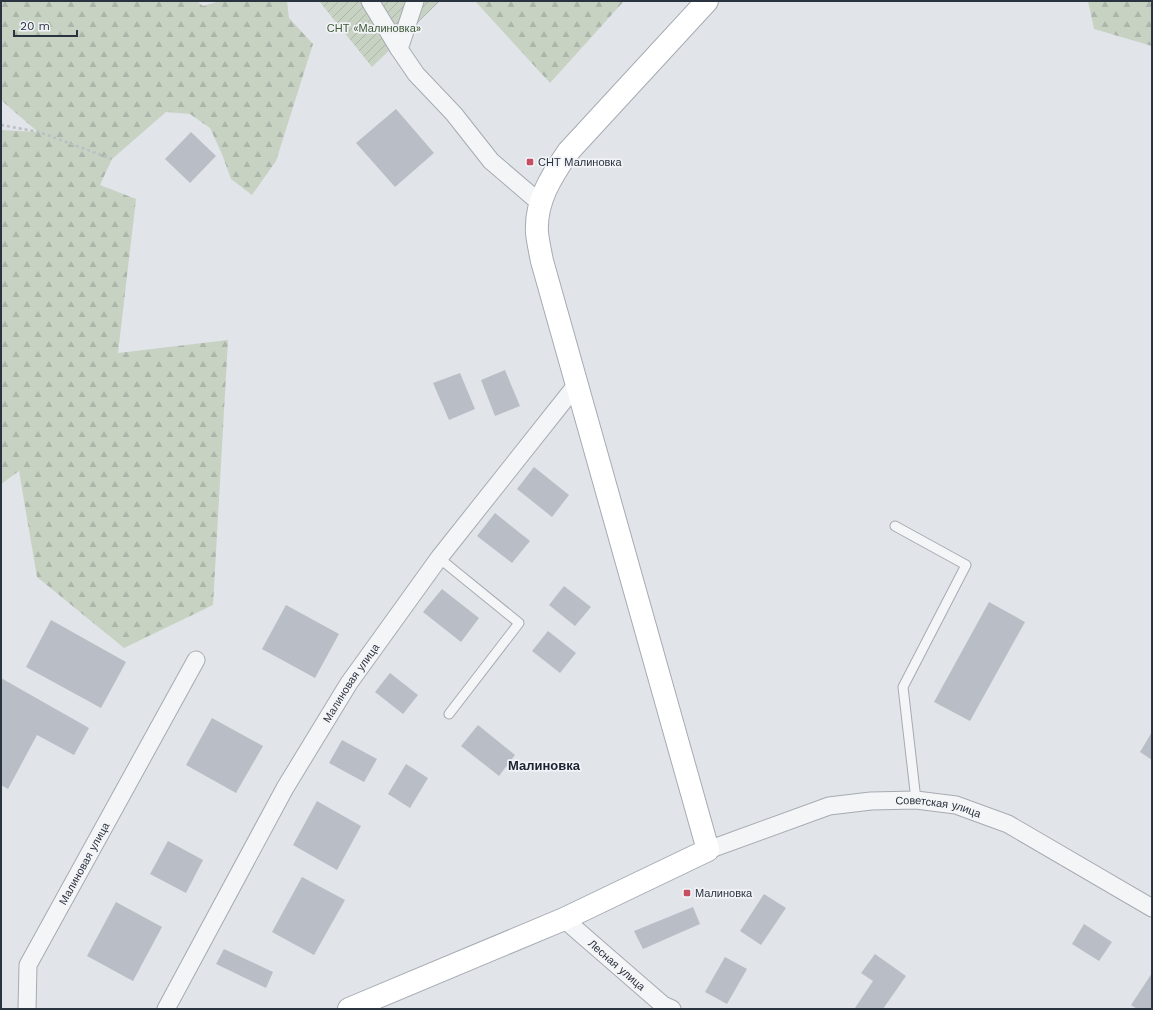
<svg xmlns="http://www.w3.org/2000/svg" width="1153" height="1010" font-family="'Work Sans',sans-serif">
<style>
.forest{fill:url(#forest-firs)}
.garden{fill:url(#garden-furrows)}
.building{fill:#b9bec6}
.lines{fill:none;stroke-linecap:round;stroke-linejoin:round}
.lane-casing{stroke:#a6abb3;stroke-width:11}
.street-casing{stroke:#a6abb3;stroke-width:19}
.secondary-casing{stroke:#a6abb3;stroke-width:24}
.path{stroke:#bbbfc4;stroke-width:2.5;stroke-dasharray:3 3;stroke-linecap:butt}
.lane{stroke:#f4f5f7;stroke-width:9}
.street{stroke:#f4f5f7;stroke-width:17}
.secondary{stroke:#fff;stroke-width:22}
.poi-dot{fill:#c74d62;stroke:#f1f3f7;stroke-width:1.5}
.labels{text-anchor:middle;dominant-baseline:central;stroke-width:3.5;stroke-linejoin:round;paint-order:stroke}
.park-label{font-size:11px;fill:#405b38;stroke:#f1f3f7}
.poi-label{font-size:11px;fill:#2a3340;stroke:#f1f3f7;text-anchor:start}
.street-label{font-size:11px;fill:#2a3340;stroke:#f1f3f7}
.quarter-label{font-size:13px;font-weight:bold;fill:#1c2431;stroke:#f1f3f7}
</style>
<defs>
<pattern id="forest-firs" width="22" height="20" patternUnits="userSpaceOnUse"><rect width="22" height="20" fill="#c7d2c3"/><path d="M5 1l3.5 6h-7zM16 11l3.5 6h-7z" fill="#abb5a9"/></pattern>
<pattern id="garden-furrows" width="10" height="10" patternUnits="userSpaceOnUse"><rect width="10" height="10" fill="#c7d2c3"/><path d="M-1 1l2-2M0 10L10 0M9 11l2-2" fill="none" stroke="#abb5a9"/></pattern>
</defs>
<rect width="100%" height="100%" fill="#e1e4e9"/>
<!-- forest -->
<g class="forest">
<path d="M1,1H197L203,6L220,1H287L289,18L313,44L276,161L252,195L231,179L222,154L210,128L190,114L166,112L112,159L100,185L136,199L118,353L228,340L213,605L124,648L37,577L19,471L1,484V130L38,132L1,100Z"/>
<path d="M475,1H624L550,83Z"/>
<path d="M1088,1H1152V46L1094,29Z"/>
</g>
<!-- garden -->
<path class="garden" d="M319,1H440L372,67Z"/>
<!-- building -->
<g class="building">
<path d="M396,109L434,153L395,187L356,143Z"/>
<path d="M191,132L216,156L190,183L165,159Z"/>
<path d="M505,370L520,406L495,416L481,380Z"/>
<path d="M460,373L475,409L449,420L433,383Z"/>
<path d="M534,467L569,495L552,517L517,489Z"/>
<path d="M495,513L530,541L512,563L477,536Z"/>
<path d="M564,586L591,607L575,626L549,605Z"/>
<path d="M442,589L479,618L461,642L423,612Z"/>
<path d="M989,602L1025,622L970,721L934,702Z"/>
<path d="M286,605L339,634L315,678L262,649Z"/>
<path d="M51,620L126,662L101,708L26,667Z"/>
<path d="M548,631L576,653L560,673L532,651Z"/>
<path d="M390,673L418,695L403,714L375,692Z"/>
<path d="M1,678L89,728L74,755L37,735L8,789L1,785Z"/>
<path d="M212,718L263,746L236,793L186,765Z"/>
<path d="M478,725L515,755L499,776L461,746Z"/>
<path d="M1152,732V760L1140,752Z"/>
<path d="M342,740L377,759L364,782L329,763Z"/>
<path d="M406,764L428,778L410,808L388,794Z"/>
<path d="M317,801L361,826L337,870L293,845Z"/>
<path d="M168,841L203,860L186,893L150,874Z"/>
<path d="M302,877L345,900L314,955L272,932Z"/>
<path d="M764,894L786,908L761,945L740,931Z"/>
<path d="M116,902L162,927L133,981L87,956Z"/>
<path d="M693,907L700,924L643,949L634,931Z"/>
<path d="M1084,924L1112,942L1099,961L1072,944Z"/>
<path d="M224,949L273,972L266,988L216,964Z"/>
<path d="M875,954L906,976L883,1009H856L855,1008L873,981L861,973Z"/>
<path d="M725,957L747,969L727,1004L705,992Z"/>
<path d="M1152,973V1009H1137L1131,1005Z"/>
</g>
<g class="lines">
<defs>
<g id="lane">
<path d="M895,526L966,565L903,687L916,800"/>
<path d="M439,558L519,623L449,714"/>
</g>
<g id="street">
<path d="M370,1L399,49"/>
<path d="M415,1L399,49L416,74L454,114L491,161L540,203"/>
<path id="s1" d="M708,850L829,806L871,801L916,800L956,805L1008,824L1152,908"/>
<path id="s2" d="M564,919L663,1005L672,1009"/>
<path id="s3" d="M27,1009L28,965L196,660"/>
<path id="s4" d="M166,1009L285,788L349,683L439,558L577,384"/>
</g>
<path id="secondary" d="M349,1009L564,919L708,850L542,261C540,251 538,242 537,233C535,202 551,177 568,152L707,1"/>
</defs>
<!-- lane casing -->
<use href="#lane" class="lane-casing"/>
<!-- street casing -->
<use href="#street" class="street-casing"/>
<!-- secondary casing -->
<use href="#secondary" class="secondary-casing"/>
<!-- path -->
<path class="path" d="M1,125L39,132L112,159"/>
<!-- lane -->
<use href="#lane" class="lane"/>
<!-- street -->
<use href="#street" class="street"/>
<!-- secondary -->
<use href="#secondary" class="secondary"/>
</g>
<!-- markers -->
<g class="poi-dot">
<rect x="526" y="158" width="8" height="8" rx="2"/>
<rect x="683" y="889" width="8" height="8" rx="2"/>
</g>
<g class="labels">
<!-- park labels -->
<g class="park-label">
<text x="374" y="28">СНТ «Малиновка»</text>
</g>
<!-- poi labels -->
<g class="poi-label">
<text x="538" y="162">СНТ Малиновка</text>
<text x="695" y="893">Малиновка</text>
</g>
<!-- street labels -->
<g class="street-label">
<text stroke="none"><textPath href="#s4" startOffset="375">Малиновая улица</textPath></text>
<text stroke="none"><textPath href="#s1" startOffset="239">Советская улица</textPath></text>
<text stroke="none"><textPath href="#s3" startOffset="160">Малиновая улица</textPath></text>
<text stroke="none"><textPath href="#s2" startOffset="70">Лесная улица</textPath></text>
</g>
<!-- quarter labels -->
<g class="quarter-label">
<text x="544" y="765">Малиновка</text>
</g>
</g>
<!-- border -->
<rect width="1153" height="1010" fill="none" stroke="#2a3340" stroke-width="4"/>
<!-- scale -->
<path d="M14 30v6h63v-6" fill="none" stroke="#2a3340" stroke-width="2"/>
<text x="20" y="30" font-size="12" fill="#2a3340" stroke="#f1f3f7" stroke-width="3" paint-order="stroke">20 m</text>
</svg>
